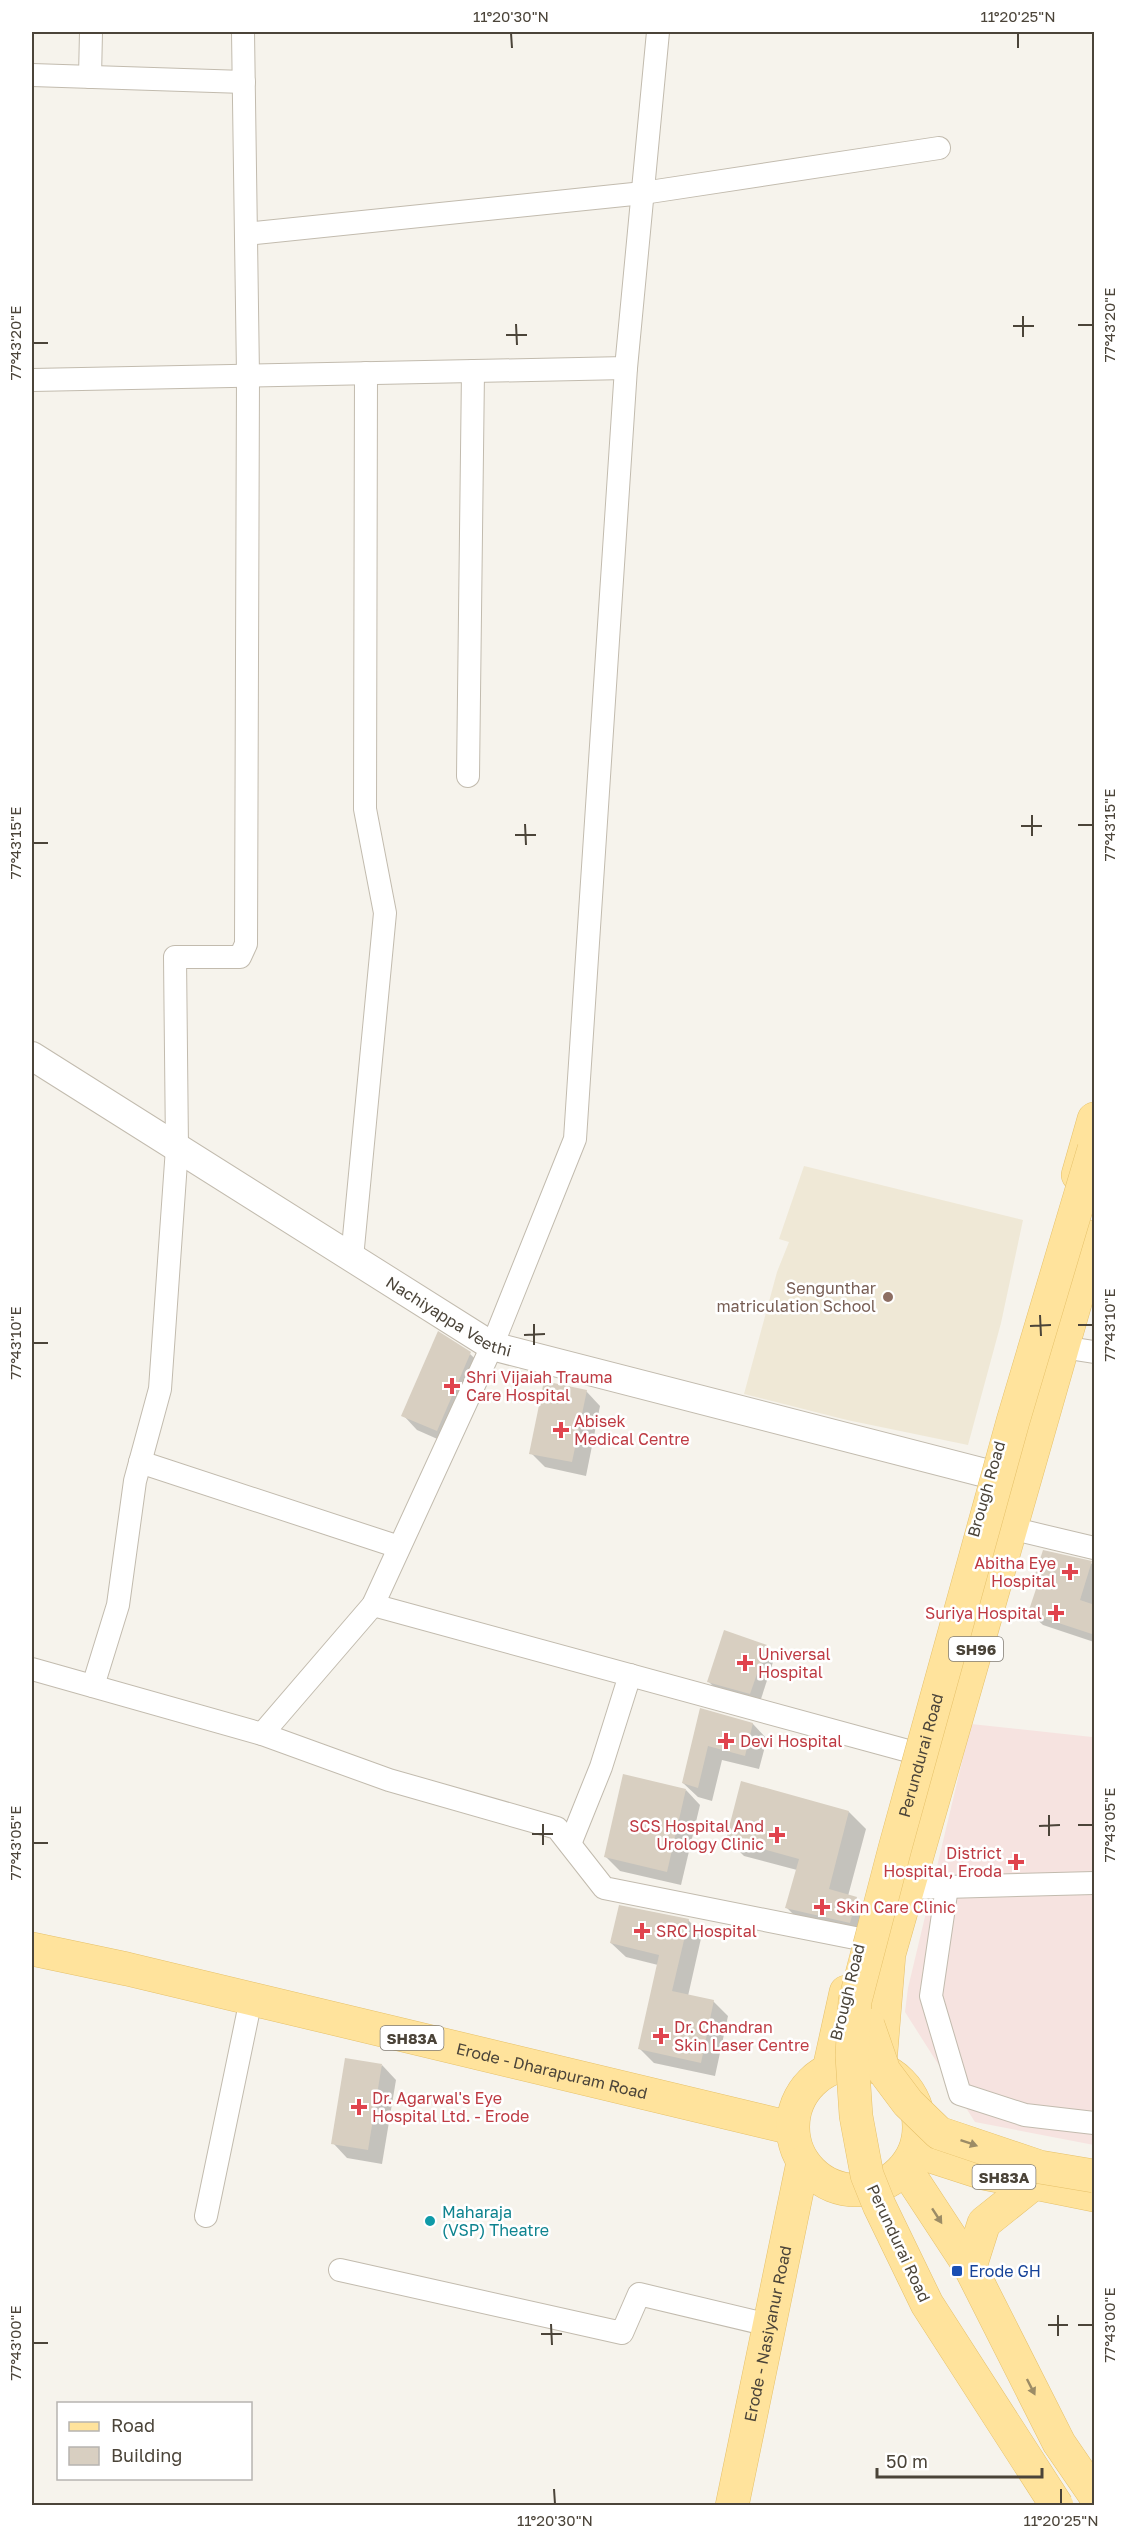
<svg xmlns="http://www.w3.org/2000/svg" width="1126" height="2537" font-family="'Golos Text',sans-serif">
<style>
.education{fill:#efe8d6}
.medical{fill:#f6e3e0}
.shadow{fill:#0003}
.building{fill:#d8cfc1}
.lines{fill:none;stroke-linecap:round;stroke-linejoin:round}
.minor-casing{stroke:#c2bbae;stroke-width:24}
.tertiary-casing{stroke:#c2bbae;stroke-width:30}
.primary-casing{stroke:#e6c16a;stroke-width:34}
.minor{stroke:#fff;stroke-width:22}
.tertiary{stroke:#fff;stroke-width:28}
.primary{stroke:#ffe39c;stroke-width:33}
.primary-bridge-casing{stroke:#e6c16a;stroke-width:34;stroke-linecap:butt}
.primary-bridge{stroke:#ffe39c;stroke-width:33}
.oneway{fill:#9c8c66}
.ticks{fill:none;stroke:#4b4439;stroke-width:2}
.education-dot{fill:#8d6e63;stroke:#fff;stroke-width:2}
.health-dot{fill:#e0444e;stroke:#fff;stroke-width:2}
.culture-dot{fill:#0f9aa8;stroke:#fff;stroke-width:2}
.transit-dot{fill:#1a4fb4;stroke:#fff;stroke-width:2}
.labels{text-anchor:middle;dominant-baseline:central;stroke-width:5;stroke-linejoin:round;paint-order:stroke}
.shield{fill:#fff;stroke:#817c74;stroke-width:1.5}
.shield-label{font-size:15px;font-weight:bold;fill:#4b4439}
.education-label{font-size:16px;fill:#785e54;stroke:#fff;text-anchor:end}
.street-label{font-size:16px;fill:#4b4439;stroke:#fff}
.health-label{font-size:16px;fill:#be3a42;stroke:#fff;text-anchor:start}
.culture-label{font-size:16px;fill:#0d838f;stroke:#fff;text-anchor:start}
.transit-label{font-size:16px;fill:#164399;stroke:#fff;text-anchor:start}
.neatline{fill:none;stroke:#4b4439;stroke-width:2}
.ticks-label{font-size:15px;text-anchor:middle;fill:#4b4439}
</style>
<rect width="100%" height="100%" fill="#f6f3ec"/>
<!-- education -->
<path class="education" d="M804,1166L1023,1220L1001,1323L968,1445L847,1420L744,1394L777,1272L789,1242L779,1239Z"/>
<!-- medical -->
<path class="medical" d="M971,1724L1092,1737L1094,1729V2145L975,2122L905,2012L908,1988Z"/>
<!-- shadow -->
<g class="shadow">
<path d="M470,1354L485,1368L451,1445L417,1430L403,1415Z"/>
<path d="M586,1391L600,1406L586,1476L545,1467L531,1453Z"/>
<path d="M1091,1563L1094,1566V1642L1043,1625L1030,1613L1039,1585L1035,1581Z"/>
<path d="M766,1646L775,1656L760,1702L718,1691L709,1682Z"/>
<path d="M701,1710L753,1724L767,1739L759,1769L722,1760L712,1801L698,1797L683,1783Z"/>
<path d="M686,1790L700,1805L681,1885L620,1871L605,1856Z"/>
<path d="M849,1812L866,1829L848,1896L856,1898L873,1915L866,1939L804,1925L787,1908L797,1870L744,1856L727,1839Z"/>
<path d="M688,1920L702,1934L688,1996L713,2001L728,2016L715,2076L654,2063L640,2049L658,1965L626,1957L611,1943Z"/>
<path d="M382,2065L396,2080L382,2164L347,2158L333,2143Z"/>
</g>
<!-- building -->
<g class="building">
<path d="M438,1331L471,1352L437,1431L401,1416Z"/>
<path d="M544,1381L587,1390L572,1462L529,1454Z"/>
<path d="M1043,1550L1092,1561L1080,1600L1095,1605V1635L1028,1613L1038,1583L1033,1581Z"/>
<path d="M724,1630L767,1645L750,1694L707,1682Z"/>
<path d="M700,1708L753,1723L745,1756L708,1746L698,1788L682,1783Z"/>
<path d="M623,1774L686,1789L667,1872L604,1857Z"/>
<path d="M741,1781L849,1811L829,1889L857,1897L850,1923L785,1908L799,1859L726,1839Z"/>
<path d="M619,1905L689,1919L672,1991L714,2000L701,2063L638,2049L659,1955L610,1943Z"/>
<path d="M345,2058L382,2064L368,2150L331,2144Z"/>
</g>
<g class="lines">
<defs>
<g id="minor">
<path d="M32,75L244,82"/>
<path d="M90,77L91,32"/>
<path d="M246,234L643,193L939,148"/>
<path d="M32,380L626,368L658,32"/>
<path d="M468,776L473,371"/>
<path d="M352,1258L385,913L365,809L366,373"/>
<path d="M1062,1347L1094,1352"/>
<path d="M140,1462L399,1547"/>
<path d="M1010,1528L1094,1548"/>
<path d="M373,1605L912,1752"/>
<path d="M32,1669L262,1734L373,1605L492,1346L575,1139L626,368"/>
<path d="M93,1686L118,1605L135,1481L160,1389L177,1148L175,957H240L246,944L248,375L243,32"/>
<path d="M262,1734L389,1780L557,1828L604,1888L860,1939"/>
<path d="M570,1844L601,1767L630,1675"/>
<path d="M947,1887L931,1996L960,2094L1025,2115L1094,2123"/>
<path d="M908,1888L1094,1883"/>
<path d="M206,2216L251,1999"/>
<path d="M340,2270L622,2333L639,2294L769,2325"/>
</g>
<g id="tertiary">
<path id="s1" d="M32,1056L492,1346L1020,1482"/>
</g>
<g id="primary">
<path d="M1078,1175L1094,1119"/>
<path id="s2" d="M32,1949L127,1969L791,2128"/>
<circle cx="856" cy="2127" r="63"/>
<path d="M880,2064L889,1954L1094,1237"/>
<path d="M829,2069L846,1992"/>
<path d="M915,2151L983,2173L1094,2195"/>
<path d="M905,2168L970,2267L1059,2443L1094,2494"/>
<path d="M970,2267L984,2223L1034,2183"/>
<path id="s3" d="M732,2506L803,2162"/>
</g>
</defs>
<!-- minor casing -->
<use href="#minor" class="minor-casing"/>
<!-- tertiary casing -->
<use href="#tertiary" class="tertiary-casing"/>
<!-- primary casing -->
<use href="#primary" class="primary-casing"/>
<!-- minor -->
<use href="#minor" class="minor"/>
<!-- tertiary -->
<use href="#tertiary" class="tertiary"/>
<!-- primary -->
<use href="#primary" class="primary"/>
<defs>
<g id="primary-bridge">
<path d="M868,2025L884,2071L908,2103L939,2133L1040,2167L1094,2176"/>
<path id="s4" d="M1057,2506L927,2304L879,2205L867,2175L856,2116L852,2056L855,2001L895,1848L1013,1421L1094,1149"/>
</g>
</defs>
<!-- primary-bridge casing -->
<use href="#primary-bridge" class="primary-bridge-casing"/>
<!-- primary-bridge -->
<use href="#primary-bridge" class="primary-bridge"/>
</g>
<!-- one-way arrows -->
<defs><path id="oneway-solid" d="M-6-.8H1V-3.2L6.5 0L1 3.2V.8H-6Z" transform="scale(1.5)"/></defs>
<g class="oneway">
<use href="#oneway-solid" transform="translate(969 2143) rotate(19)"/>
<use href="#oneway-solid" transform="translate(937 2216) rotate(57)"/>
<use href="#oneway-solid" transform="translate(1031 2387) rotate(63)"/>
</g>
<!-- ticks -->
<path class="ticks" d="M511,33L512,48M1018,33V48M1023,316V337M516,324L517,345M1078,325H1093M1013,326H1034M506,335H527M33,343H48M1032,815V836M525,824L526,845M1078,825H1093M1021,826H1042M515,835H536M33,843H48M1040,1315L1041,1336M534,1324V1345M1078,1325H1093M1030,1326L1051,1325M524,1335L545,1334M33,1343H48M1049,1815V1836M543,1824V1845M1078,1825H1093M1039,1826L1060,1825M532,1834H553M33,1843H48M1058,2315V2336M551,2324L552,2345M1048,2325H1068M1078,2325H1093M541,2334H562M33,2343H48M554,2489L555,2504M1061,2489V2504"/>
<!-- markers -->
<circle class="education-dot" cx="888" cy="1297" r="6"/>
<g class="health-dot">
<path d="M449 1377h6v6h6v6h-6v6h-6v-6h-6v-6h6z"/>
<path d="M558 1421h6v6h6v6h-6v6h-6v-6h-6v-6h6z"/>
<path d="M1067 1563h6v6h6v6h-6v6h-6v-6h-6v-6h6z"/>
<path d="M1053 1604h6v6h6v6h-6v6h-6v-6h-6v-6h6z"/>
<path d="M742 1654h6v6h6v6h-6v6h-6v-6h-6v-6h6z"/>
<path d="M723 1732h6v6h6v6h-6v6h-6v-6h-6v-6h6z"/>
<path d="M774 1826h6v6h6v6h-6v6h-6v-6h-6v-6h6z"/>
<path d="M1013 1853h6v6h6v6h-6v6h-6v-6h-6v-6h6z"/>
<path d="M819 1898h6v6h6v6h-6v6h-6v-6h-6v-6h6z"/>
<path d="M639 1922h6v6h6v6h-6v6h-6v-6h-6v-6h6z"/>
<path d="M658 2027h6v6h6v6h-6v6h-6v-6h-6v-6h6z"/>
<path d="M356 2098h6v6h6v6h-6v6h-6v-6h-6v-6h6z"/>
</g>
<circle class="culture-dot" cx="430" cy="2221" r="6"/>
<rect class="transit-dot" x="951" y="2265" width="12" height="12" rx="3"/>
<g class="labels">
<!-- shield labels -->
<g class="shield">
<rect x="949" y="1637" width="54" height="24" rx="4.5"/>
<rect x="380.5" y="2026" width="63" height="24" rx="4.5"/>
<rect x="972.5" y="2165" width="63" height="24" rx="4.5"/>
</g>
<g class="shield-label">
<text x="976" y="1649">SH96</text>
<text x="412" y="2038">SH83A</text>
<text x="1004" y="2177">SH83A</text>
</g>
<!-- education labels -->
<g class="education-label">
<text x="876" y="1288">Sengunthar<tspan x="876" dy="18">matriculation School</tspan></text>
</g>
<!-- street labels -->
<g class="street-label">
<text stroke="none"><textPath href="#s1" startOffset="492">Nachiyappa Veethi</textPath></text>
<text transform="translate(986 1489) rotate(-74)">Brough Road</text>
<text stroke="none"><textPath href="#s4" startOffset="812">Perundurai Road</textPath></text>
<text transform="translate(847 1992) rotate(-76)">Brough Road</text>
<text stroke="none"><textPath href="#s2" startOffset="534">Erode - Dharapuram Road</textPath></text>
<text transform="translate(899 2243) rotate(65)">Perundurai Road</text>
<text stroke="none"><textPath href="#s3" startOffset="176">Erode - Nasiyanur Road</textPath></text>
</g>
<!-- health labels -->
<g class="health-label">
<text x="466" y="1377">Shri Vijaiah Trauma<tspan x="466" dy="18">Care Hospital</tspan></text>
<text x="574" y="1421">Abisek<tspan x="574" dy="18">Medical Centre</tspan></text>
<text x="1056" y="1563" text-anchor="end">Abitha Eye<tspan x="1056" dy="18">Hospital</tspan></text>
<text x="1042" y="1613" text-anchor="end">Suriya Hospital</text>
<text x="758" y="1654">Universal<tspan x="758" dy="18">Hospital</tspan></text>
<text x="740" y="1741">Devi Hospital</text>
<text x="764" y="1826" text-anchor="end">SCS Hospital And<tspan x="764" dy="18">Urology Clinic</tspan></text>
<text x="1002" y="1853" text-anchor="end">District<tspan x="1002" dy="18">Hospital, Eroda</tspan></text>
<text x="836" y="1907">Skin Care Clinic</text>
<text x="656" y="1931">SRC Hospital</text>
<text x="674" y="2027">Dr. Chandran<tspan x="674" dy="18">Skin Laser Centre</tspan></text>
<text x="372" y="2098">Dr. Agarwal's Eye<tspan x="372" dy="18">Hospital Ltd. - Erode</tspan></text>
</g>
<!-- culture labels -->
<g class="culture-label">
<text x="442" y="2212">Maharaja<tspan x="442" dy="18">(VSP) Theatre</tspan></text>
</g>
<!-- transit labels -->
<g class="transit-label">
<text x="969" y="2271">Erode GH</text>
</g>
</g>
<!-- border -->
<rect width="1126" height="2537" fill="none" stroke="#ffffff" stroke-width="66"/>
<!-- legend -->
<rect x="57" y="2402" width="195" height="78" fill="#ffffff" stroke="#b7b4b0" stroke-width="1.5"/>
<rect x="69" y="2422" width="30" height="9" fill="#ffe39c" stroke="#b7b4b0" stroke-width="1.5"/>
<text x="111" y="2432" font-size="18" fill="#4b4439">Road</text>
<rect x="69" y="2447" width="30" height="18" fill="#d8cfc1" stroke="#b7b4b0" stroke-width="1.5"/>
<text x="111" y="2462" font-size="18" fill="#4b4439">Building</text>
<!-- scale -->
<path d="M877 2468v9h165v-9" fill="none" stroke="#4b4439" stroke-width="3"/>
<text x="886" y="2468" font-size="18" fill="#4b4439" stroke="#ffffff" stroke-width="4.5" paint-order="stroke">50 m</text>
<rect x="33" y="33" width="1060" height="2471" class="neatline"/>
<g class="ticks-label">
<text x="511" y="22">11°20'30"N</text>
<text x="1018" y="22">11°20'25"N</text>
<text transform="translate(1110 325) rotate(-90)" y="5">77°43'20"E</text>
<text transform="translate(16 343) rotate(-90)" y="5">77°43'20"E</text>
<text transform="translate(1110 825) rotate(-90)" y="5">77°43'15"E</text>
<text transform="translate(16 843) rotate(-90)" y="5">77°43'15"E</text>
<text transform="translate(1110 1325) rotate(-90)" y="5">77°43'10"E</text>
<text transform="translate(16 1343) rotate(-90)" y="5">77°43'10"E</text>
<text transform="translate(1110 1825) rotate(-90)" y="5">77°43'05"E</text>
<text transform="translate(16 1843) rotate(-90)" y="5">77°43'05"E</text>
<text transform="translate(1110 2325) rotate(-90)" y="5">77°43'00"E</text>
<text transform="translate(16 2343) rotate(-90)" y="5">77°43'00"E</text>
<text x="555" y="2526">11°20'30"N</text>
<text x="1061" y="2526">11°20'25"N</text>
</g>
</svg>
